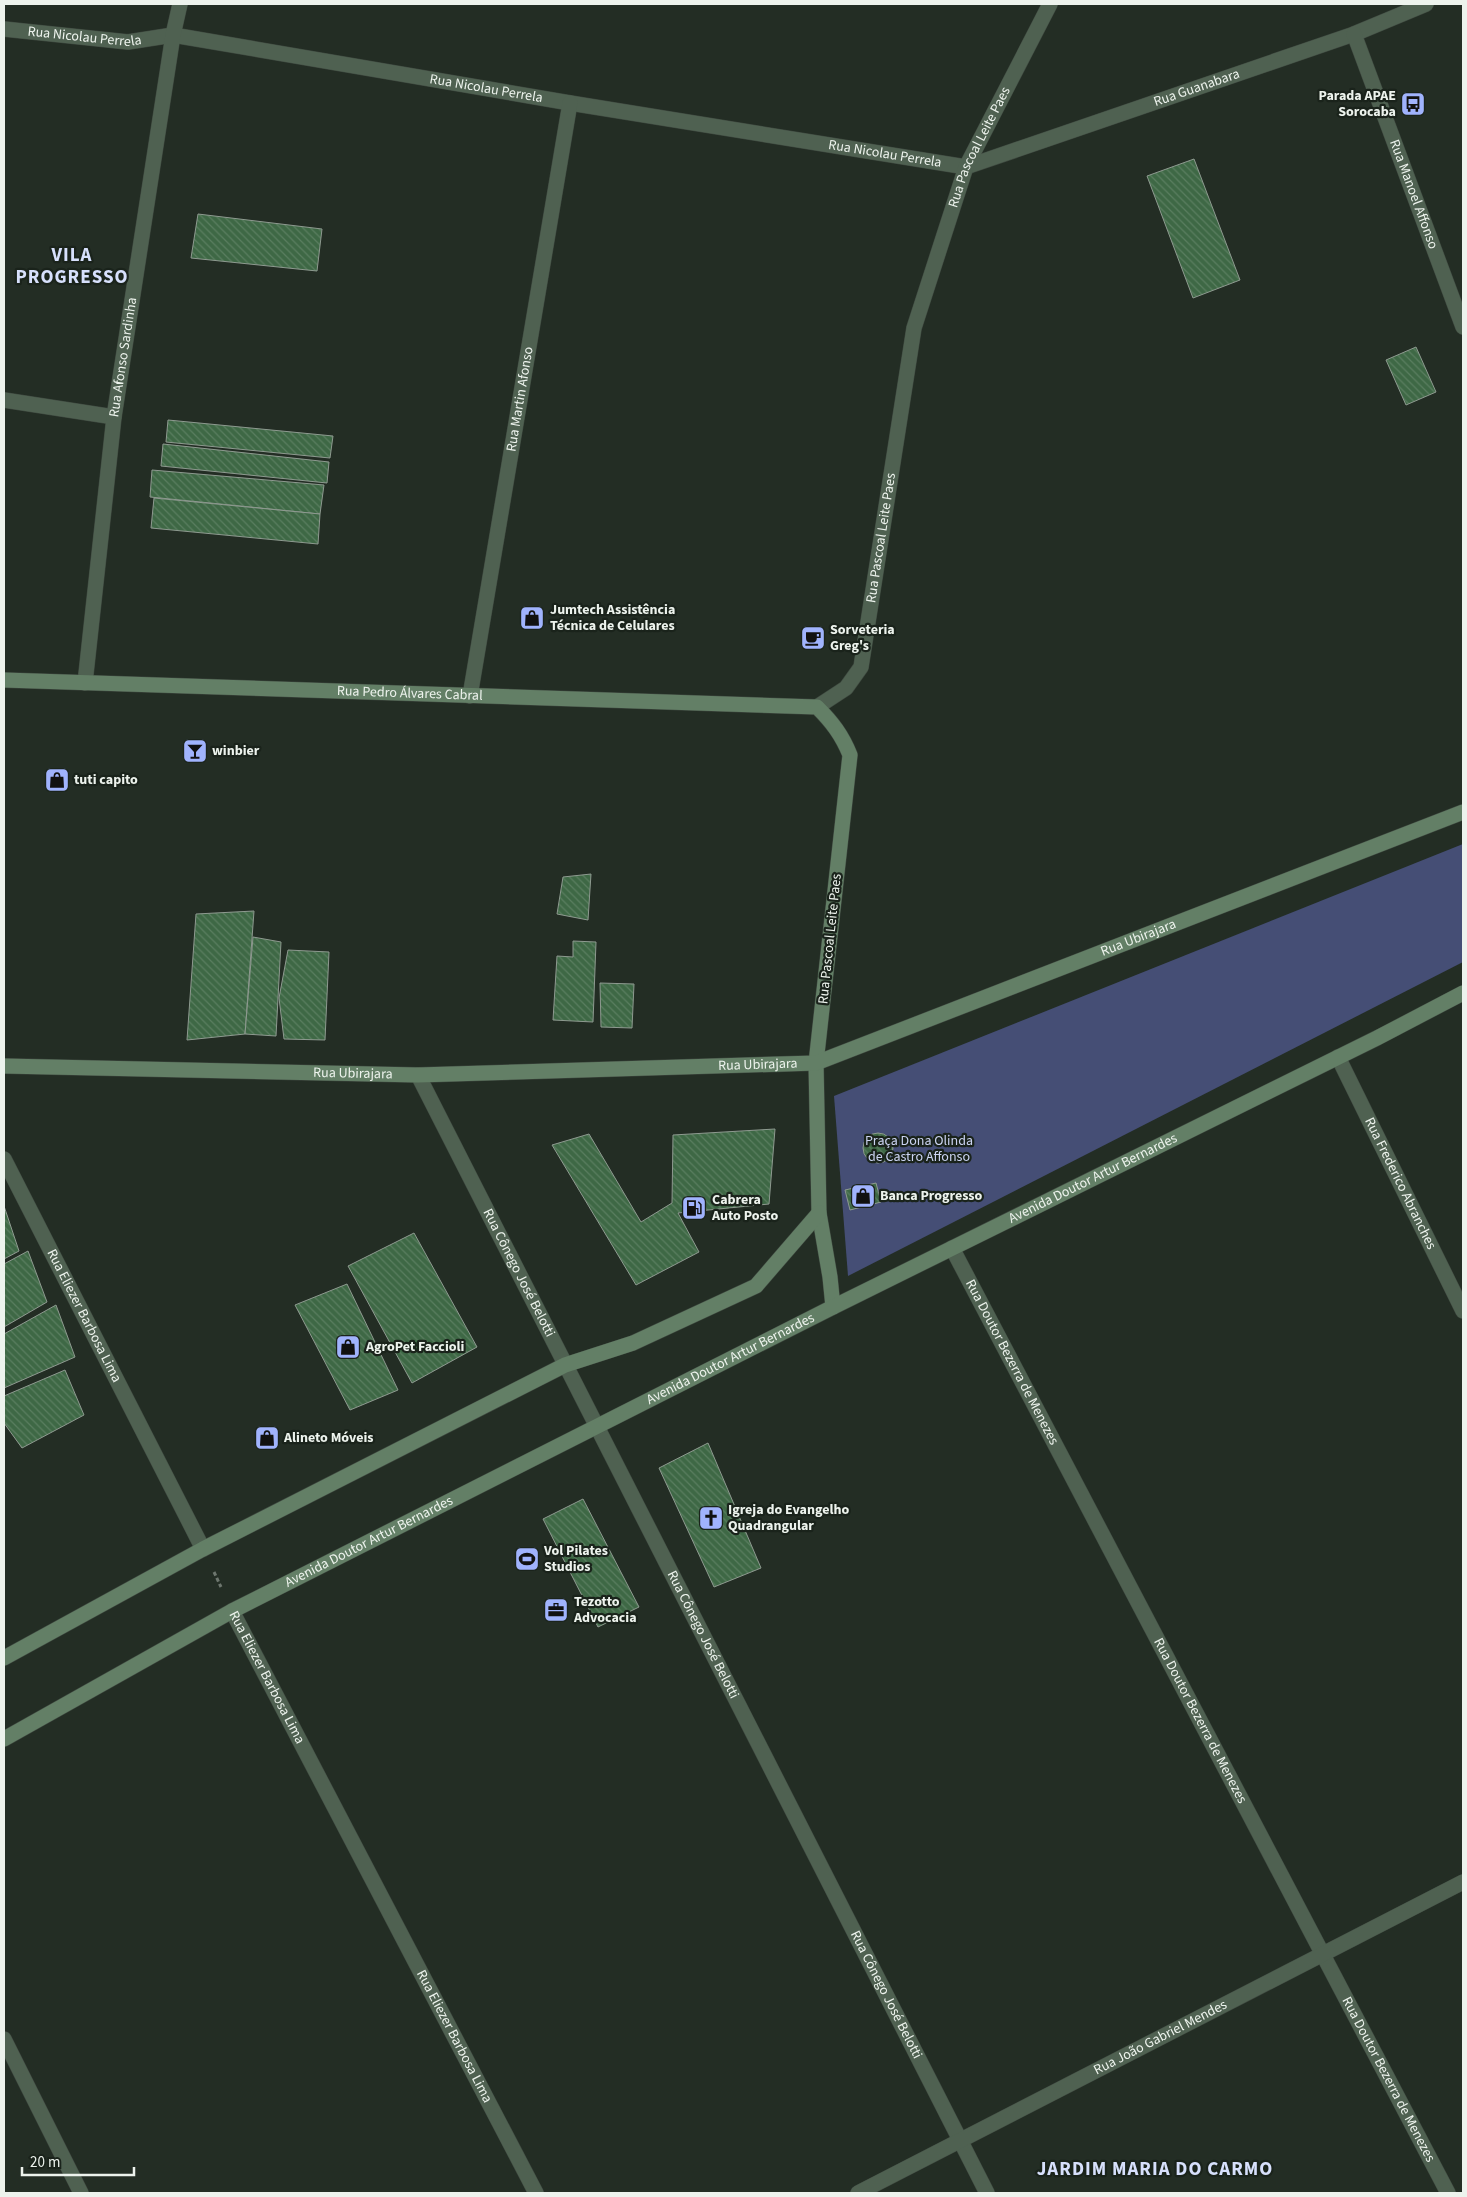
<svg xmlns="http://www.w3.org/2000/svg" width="1467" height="2197" font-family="'Source Sans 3',sans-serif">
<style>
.green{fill:#454e75}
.building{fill:url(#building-back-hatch);stroke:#8e9a90}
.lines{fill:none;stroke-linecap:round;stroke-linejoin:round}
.minor-casing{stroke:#3f4940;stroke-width:16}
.tertiary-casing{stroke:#3f4940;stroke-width:16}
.secondary-casing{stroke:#3f4940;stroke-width:16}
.path{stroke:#6d766e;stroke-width:3;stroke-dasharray:4 2.5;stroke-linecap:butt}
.minor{stroke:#4f6151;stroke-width:15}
.tertiary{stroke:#4f6151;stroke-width:15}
.secondary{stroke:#637f66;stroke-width:15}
.labels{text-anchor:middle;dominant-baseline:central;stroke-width:4.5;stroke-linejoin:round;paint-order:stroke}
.street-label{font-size:14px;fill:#edf3ed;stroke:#1a231b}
.poi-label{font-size:14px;font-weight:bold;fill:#edf3ed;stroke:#1a231b;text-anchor:start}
.park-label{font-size:14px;fill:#ccd4f2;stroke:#1a231b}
.district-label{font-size:19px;font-weight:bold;letter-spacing:1px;fill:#d7e0fc;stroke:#1a231b}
</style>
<defs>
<pattern id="building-back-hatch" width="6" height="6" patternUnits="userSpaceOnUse" patternTransform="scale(1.25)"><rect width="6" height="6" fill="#3e6845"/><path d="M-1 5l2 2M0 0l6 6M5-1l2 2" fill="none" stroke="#5a7e60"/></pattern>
</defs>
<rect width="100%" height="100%" fill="#232d24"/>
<!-- green -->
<path class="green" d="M1463,844V962L848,1276L834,1096Z"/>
<!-- building -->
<g class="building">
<path d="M1194,159L1240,280L1193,298L1147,176Z"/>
<path d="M198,214L322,229L317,271L191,258Z"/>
<path d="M1416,347L1436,392L1406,405L1386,360Z"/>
<path d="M168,420L333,436L330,458L166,442Z"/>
<path d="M163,444L329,462L327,483L161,466Z"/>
<path d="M152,470L324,485L320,514L150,497Z"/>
<path d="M154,498L320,514L318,544L151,528Z"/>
<path d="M591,874L588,920L557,914L563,877Z"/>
<path d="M254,911L245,1034L187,1040L196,914Z"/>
<path d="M253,937L281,942L276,1036L245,1034Z"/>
<path d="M573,941L596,942L593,1022L553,1020L557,956L573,957Z"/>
<path d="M288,950L329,952L325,1040L284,1039L279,998Z"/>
<path d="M600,983L634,984L632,1028L601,1027Z"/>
<path d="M775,1129L769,1204L678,1213L699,1252L636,1285L552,1145L589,1134L641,1222L672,1203L673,1135Z"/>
<circle cx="878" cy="1148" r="15"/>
<path d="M876,1183L881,1202L850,1210L845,1190Z"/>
<path d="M4,1206L19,1251L4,1259Z"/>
<path d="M414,1233L477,1347L412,1383L348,1266Z"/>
<path d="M28,1251L47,1302L4,1327V1264Z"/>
<path d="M347,1284L398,1390L350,1410L295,1305Z"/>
<path d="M56,1305L75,1357L4,1388V1334Z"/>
<path d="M65,1370L84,1415L22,1448L4,1423V1396Z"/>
<path d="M708,1443L761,1568L714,1587L659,1468Z"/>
<path d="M583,1499L639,1607L598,1627L543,1519Z"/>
</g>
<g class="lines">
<defs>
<g id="minor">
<path id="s1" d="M4,29L128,42L173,35L570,103L966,167L1354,34L1426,4"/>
<path id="s2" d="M1354,34L1463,327"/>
<path d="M4,400L114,417"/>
<path id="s3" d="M85,683L114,417L173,35L180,4"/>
<path id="s4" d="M470,696L570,103"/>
<path id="s5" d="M1338,1057L1463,1311"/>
<path id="s6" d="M418,1075L987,2193"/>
<path id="s7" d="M4,1159L203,1549"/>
<path id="s8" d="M952,1248L1448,2193"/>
<path id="s9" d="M232,1611L536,2193"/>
<path d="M4,2039L81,2193"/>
<path id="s10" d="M858,2193L1463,1882"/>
</g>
<g id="tertiary">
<path id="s11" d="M817,707L846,688L861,667L914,328L966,167L1050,4"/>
</g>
<g id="secondary">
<path id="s12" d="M4,680L817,707C832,722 842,735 850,755L816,1063L819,1213L830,1277L833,1307"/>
<path id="s13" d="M4,1066L418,1075L816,1063L1463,812"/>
<path d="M4,1658L203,1549L565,1365L633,1343L756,1286L819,1213"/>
<path id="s14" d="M4,1739L232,1611L833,1307L1377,1038L1463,993"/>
</g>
</defs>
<!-- minor casing -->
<use href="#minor" class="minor-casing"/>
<!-- tertiary casing -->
<use href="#tertiary" class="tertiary-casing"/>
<!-- secondary casing -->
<use href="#secondary" class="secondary-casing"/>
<!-- path -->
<path class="path" d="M214,1572L221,1587"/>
<!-- minor -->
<use href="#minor" class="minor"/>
<!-- tertiary -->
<use href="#tertiary" class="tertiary"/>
<!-- secondary -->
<use href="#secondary" class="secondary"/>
</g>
<!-- icons -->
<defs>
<symbol id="bus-square" viewBox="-11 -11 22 22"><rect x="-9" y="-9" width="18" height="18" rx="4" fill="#a0b3fd" stroke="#1a231b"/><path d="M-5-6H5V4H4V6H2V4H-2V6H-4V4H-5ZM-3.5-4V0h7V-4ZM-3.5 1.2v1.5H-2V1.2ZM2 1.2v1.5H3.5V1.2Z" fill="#111"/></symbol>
<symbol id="shop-square" viewBox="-11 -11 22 22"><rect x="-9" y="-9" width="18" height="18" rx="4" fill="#a0b3fd" stroke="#1a231b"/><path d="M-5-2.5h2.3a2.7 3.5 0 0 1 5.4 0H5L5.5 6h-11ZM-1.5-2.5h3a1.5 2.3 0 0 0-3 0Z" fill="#111"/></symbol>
<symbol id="cafe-square" viewBox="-11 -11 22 22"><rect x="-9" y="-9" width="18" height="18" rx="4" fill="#a0b3fd" stroke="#1a231b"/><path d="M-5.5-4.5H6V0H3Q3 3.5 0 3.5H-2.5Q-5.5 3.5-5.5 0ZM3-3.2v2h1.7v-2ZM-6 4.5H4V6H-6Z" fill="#111"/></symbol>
<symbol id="bar-square" viewBox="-11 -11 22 22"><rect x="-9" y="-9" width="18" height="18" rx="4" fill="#a0b3fd" stroke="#1a231b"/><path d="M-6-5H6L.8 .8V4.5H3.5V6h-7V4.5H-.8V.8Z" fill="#111"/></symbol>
<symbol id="fuel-square" viewBox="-11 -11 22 22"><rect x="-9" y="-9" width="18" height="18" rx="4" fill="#a0b3fd" stroke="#1a231b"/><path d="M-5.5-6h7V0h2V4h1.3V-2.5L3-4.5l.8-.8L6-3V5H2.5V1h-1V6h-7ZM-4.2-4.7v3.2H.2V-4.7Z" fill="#111"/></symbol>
<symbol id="church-square" viewBox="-11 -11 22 22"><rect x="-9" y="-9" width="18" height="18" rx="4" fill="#a0b3fd" stroke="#1a231b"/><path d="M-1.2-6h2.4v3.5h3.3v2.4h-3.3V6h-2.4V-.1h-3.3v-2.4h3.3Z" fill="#111"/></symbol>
<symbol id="stadium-square" viewBox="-11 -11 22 22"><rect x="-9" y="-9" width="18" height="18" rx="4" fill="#a0b3fd" stroke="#1a231b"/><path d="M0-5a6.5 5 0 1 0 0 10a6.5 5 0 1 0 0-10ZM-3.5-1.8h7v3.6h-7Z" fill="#111"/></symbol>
<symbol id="office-square" viewBox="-11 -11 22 22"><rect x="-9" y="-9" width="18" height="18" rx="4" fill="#a0b3fd" stroke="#1a231b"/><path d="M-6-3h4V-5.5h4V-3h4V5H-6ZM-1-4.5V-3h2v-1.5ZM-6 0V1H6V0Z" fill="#111"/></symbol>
</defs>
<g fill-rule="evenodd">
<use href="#bus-square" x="1399" y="90" width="28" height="28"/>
<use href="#shop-square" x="518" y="604" width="28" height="28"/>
<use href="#cafe-square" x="799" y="624" width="28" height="28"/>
<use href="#bar-square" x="181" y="737" width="28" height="28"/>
<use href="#shop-square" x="43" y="766" width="28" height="28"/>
<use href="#shop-square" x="849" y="1182" width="28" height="28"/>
<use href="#fuel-square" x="680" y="1194" width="28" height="28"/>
<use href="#shop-square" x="334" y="1333" width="28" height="28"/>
<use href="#shop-square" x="253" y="1424" width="28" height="28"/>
<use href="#church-square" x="697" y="1504" width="28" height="28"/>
<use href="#stadium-square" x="513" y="1545" width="28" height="28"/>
<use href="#office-square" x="542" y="1596" width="28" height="28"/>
</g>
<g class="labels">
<!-- street labels -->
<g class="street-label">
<text stroke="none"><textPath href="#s1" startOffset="81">Rua Nicolau Perrela</textPath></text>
<text stroke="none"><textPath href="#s1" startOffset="488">Rua Nicolau Perrela</textPath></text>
<text stroke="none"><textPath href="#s1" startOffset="1218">Rua Guanabara</textPath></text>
<text stroke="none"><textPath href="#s11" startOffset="596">Rua Pascoal Leite Paes</textPath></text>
<text stroke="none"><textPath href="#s1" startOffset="892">Rua Nicolau Perrela</textPath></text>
<text stroke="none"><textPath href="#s2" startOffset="171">Rua Manoel Affonso</textPath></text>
<text stroke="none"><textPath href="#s3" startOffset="328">Rua Afonso Sardinha</textPath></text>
<text stroke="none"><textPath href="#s4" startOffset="301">Rua Martin Afonso</textPath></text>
<text stroke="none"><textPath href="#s11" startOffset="191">Rua Pascoal Leite Paes</textPath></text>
<text stroke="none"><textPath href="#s12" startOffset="406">Rua Pedro Álvares Cabral</textPath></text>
<text stroke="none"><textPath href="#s13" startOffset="1158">Rua Ubirajara</textPath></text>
<text transform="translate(830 939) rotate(-84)">Rua Pascoal Leite Paes</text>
<text stroke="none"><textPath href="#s13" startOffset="754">Rua Ubirajara</textPath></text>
<text stroke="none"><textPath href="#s13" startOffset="349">Rua Ubirajara</textPath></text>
<text stroke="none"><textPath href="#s14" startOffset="1225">Avenida Doutor Artur Bernardes</textPath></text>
<text stroke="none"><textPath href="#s5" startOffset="141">Rua Frederico Abranches</textPath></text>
<text stroke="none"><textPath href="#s6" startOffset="222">Rua Cônego José Belotti</textPath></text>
<text stroke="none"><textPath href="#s7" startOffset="176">Rua Eliezer Barbosa Lima</textPath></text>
<text stroke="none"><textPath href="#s14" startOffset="820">Avenida Doutor Artur Bernardes</textPath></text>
<text stroke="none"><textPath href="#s8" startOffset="129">Rua Doutor Bezerra de Menezes</textPath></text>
<text stroke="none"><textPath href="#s14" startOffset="415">Avenida Doutor Artur Bernardes</textPath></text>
<text stroke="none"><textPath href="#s6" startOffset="628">Rua Cônego José Belotti</textPath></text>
<text stroke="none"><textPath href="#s9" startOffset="75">Rua Eliezer Barbosa Lima</textPath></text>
<text stroke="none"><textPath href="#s8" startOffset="534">Rua Doutor Bezerra de Menezes</textPath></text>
<text stroke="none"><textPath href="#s6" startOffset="1032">Rua Cônego José Belotti</textPath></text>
<text stroke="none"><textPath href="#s9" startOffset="480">Rua Eliezer Barbosa Lima</textPath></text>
<text stroke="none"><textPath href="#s10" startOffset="340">Rua João Gabriel Mendes</textPath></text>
<text stroke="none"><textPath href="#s8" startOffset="939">Rua Doutor Bezerra de Menezes</textPath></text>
</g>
<!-- poi labels -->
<g class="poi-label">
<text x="1396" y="96" text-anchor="end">Parada APAE<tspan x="1396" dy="16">Sorocaba</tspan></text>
<text x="550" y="610">Jumtech Assistência<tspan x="550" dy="16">Técnica de Celulares</tspan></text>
<text x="830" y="630">Sorveteria<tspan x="830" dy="16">Greg's</tspan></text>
<text x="212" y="751">winbier</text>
<text x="74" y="780">tuti capito</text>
<text x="880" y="1196">Banca Progresso</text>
<text x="712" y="1200">Cabrera<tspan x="712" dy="16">Auto Posto</tspan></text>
<text x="366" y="1347">AgroPet Faccioli</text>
<text x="284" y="1438">Alineto Móveis</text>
<text x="728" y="1510">Igreja do Evangelho<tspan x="728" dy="16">Quadrangular</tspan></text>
<text x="544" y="1551">Vol Pilates<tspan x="544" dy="16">Studios</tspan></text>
<text x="574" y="1602">Tezotto<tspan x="574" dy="16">Advocacia</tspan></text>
</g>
<!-- park labels -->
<g class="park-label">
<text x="919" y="1141">Praça Dona Olinda<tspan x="919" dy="16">de Castro Affonso</tspan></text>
</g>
<!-- district labels -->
<g class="district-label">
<text x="72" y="255">VILA<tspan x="72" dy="22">PROGRESSO</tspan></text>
<text x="1155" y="2169">JARDIM MARIA DO CARMO</text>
</g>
</g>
<!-- border -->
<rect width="1467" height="2197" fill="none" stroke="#edf3ed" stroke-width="10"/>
<!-- scale -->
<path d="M22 2167v8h112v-8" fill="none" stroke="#edf3ed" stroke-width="2.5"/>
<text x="30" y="2167" font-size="15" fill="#edf3ed" stroke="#1a231b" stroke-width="4" paint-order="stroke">20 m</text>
</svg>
